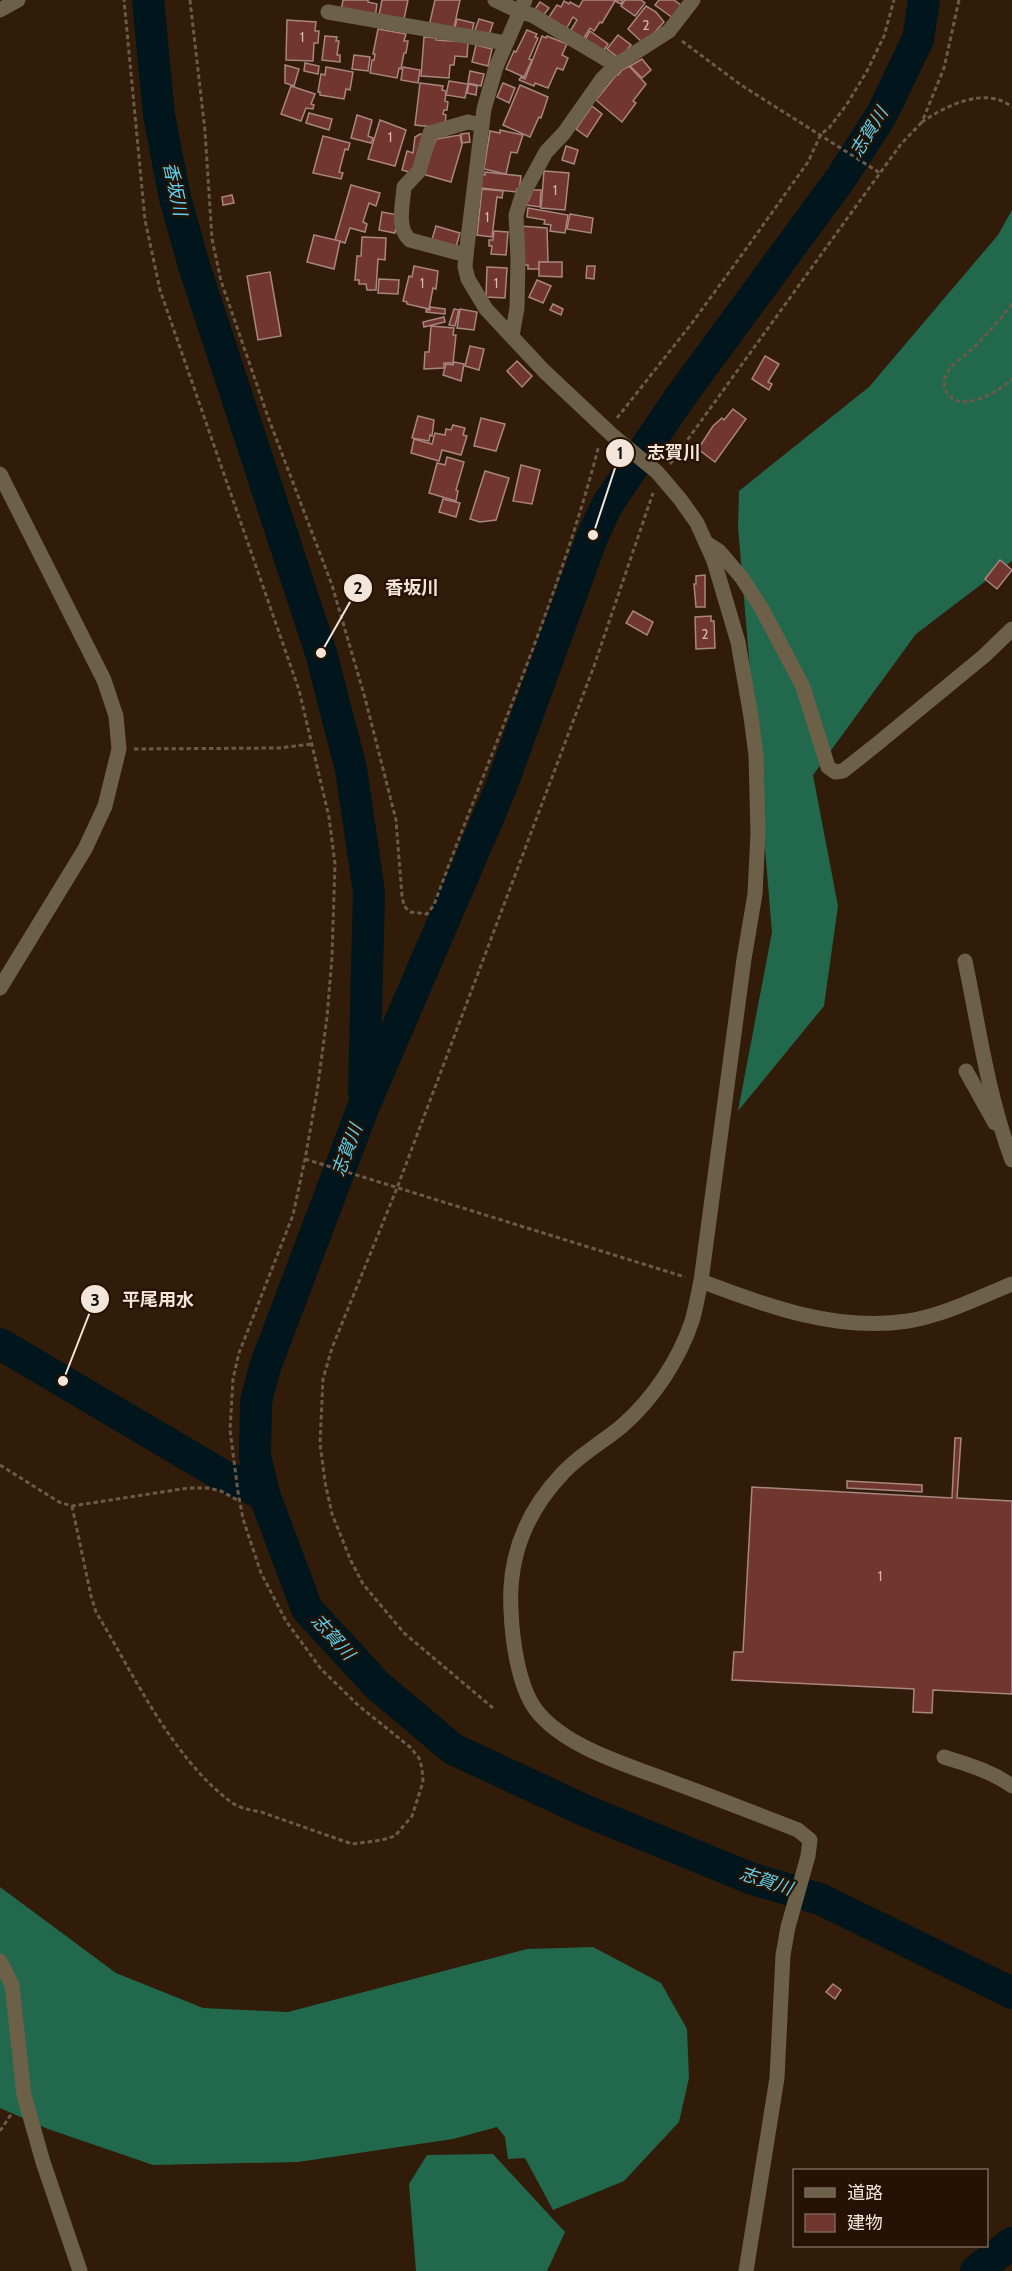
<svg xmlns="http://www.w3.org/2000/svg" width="1012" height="2271" font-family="Cabin,'Noto Sans JP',sans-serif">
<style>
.forest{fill:#21684c}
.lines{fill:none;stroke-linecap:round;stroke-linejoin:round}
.river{stroke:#00151c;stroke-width:32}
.building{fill:#71362d;stroke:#a98680;stroke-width:1.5}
.path{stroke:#6c5a49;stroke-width:3;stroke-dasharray:4.5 3;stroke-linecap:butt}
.minor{stroke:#6c6049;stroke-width:15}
.labels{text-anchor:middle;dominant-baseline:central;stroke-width:4.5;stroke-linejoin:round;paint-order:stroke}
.number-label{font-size:14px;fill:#d2b9ae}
.water-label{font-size:18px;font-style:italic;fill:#5cd2f3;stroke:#261202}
.leader{fill:none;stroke:#f3e5d9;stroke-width:2}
.callout-dot{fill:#f3e5d9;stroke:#261202;stroke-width:2}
.mark-label{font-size:18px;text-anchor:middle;font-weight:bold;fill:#111}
.callout-label{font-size:18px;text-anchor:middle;font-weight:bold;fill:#f3e5d9;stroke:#261202;stroke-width:4.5;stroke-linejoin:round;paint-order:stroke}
</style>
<rect width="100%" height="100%" fill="#301c09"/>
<!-- forest -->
<g class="forest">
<path d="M1012,210V561L916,634L813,775L838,906L824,1006L738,1111L772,932L738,527L739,491L869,387L998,235Z"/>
<path d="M0,1887L116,1973L203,2008L288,2012L527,1949L593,1947L661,1983L687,2029L689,2078L679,2122L624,2181L553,2210L525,2158L508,2159L505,2137L497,2127L453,2139L298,2162L153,2165L48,2129L0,2108Z"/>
<path d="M493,2154L565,2232L547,2271H416L409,2184L427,2155Z"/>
</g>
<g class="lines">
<!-- river -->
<g class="river">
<path d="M148,0L159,115L175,198L195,269L321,653L351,769L369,892L364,1092"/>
<path d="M924,0L918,39L882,114L841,178L678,400L607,505L593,535L500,790L363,1108L265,1367L256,1402L255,1456L264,1494L307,1609L378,1686L453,1749L586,1811L750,1878L820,1899L1012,1993"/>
<path d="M0,1344L220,1474L264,1494"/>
<path d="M976,2271L1012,2243"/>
</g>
</g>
<!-- building -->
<g class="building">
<path d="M343,0H368V2L377,4L375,18L341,11Z"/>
<path d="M382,0H408L403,24L378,20Z"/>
<path d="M435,0H460L453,32L429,26Z"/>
<path d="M583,0H623L621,4L615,1L602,23L600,22L594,31L590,28L582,41L569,33L577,20L573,17L565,31L547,20L557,5L561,7L564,1L569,4L570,2L579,7Z"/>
<path d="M625,0H641L645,3L635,16L621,6Z"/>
<path d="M659,0H674L682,6L673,18L655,5Z"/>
<path d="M540,2L549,8L542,17L533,12Z"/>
<path d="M646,6L656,12L664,22L644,44L628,29Z"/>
<path d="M457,19L474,23L471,35L454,31Z"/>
<path d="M479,19L493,23L488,38L474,33Z"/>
<path d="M287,20L316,22L315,31H319L318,43H314L313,61L286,60Z"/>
<path d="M378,29L406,34L404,41H408L406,53H404L401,69L399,68L397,78L370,73L372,60H374L375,54H373Z"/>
<path d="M527,30L537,34L535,37L538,38L529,59L532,60L524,77L506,69L514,51L516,52Z"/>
<path d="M590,31L608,44L601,55L583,43Z"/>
<path d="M618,35L631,45L620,59L607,49Z"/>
<path d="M325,36L337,37L336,41H339L337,55H340V62L322,60Z"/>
<path d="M542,36L546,38L547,36L567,44L562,55L568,58L563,70L557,68L548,88L535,83L534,86L519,80L521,77L525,79Z"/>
<path d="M424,37L436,38V40L468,42L467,57L455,56L454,65H450L449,78L421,76Z"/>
<path d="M476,45L492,49L488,66L472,62Z"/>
<path d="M354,55L370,57L368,71L352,69Z"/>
<path d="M642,59L651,70L642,78L630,66Z"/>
<path d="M305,63L319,66L318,74L304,71Z"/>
<path d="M285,65L299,69L294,86L285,83Z"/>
<path d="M629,66L646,84L633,101L636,103L622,122L596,100L617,74L618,75L622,70Z"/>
<path d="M326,67L353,72L350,90L346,89L344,99L320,95V92H318L321,74L325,75Z"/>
<path d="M403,67L420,70L418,83L401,80Z"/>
<path d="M470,71L484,74L481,86L468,83Z"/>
<path d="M449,81L468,84L465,98L446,95Z"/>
<path d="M420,83L443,86L442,90L446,91L445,101L448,102L447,110H444L443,114L446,115L445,125L442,128L415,125Z"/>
<path d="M503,83L515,88L509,103L497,97Z"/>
<path d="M469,84L477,86L476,95L467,93Z"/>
<path d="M520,85L548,97L541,118L539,117L530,137L503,125Z"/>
<path d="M291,86L315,94L311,104L314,105L313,109L306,108L301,121L281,114Z"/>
<path d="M592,106L602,114L587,137L576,129Z"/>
<path d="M309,113L332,119L329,130L306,123Z"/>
<path d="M357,115L372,120L368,136L373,138L371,143L351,138Z"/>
<path d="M380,120L406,130L395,166L368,159Z"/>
<path d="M500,130L523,135L517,153L511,152L506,174L484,169L490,131L500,133Z"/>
<path d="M469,133L470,142L462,143L461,134Z"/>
<path d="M420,134L426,136L413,173L402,170L407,151L413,153L415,137Z"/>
<path d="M460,135L462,145L451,182L426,175L424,172L436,139Z"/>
<path d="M323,136L350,143L348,150L345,149L339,172L343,173L341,179L313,173Z"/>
<path d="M566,146L578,150L574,164L562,160Z"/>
<path d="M544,171L569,173L565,210L541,208Z"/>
<path d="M485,172L521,176L519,190L517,189L516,192L481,188L482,174L485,175Z"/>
<path d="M351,185L380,193L376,206L369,203L363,222L367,224L365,232L350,228L345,243L335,240Z"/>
<path d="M482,189L503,191L502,198L497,197L492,237L477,235Z"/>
<path d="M533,190H541L540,207L526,205Z"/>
<path d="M232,195L234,203L223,205L222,197Z"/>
<path d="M528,208L568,215L565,233L550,231L551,225L544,224L545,220L527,217Z"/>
<path d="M382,212L398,215L395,233L379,230Z"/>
<path d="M570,214L593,218L591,233L567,229Z"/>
<path d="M436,226L460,233L455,250L431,243Z"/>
<path d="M520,226L547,228L548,262H539V269H528V265H522Z"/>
<path d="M494,231L508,232L506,255L491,254L492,246H489V240H493Z"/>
<path d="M314,235L340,241L334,269L307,262Z"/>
<path d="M362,237L386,238L385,260L378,259L376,290H367L366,284H359V280H355L357,256H361Z"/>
<path d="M539,262H562V277L539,276Z"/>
<path d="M414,266L438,271L436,289L433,288L429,309L407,304V302L403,301L409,276L412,277Z"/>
<path d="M587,266H595L594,279L586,278Z"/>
<path d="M487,267L507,268L505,298L486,297Z"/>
<path d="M270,272L281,336L258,340L247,276Z"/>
<path d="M379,279L399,280L398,294L378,293Z"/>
<path d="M537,280L551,286L543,303L529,297Z"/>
<path d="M553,304L563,309L561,315L550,310Z"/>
<path d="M430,307L445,309V314L426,312V310H430Z"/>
<path d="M454,309L459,310L455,326L449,325Z"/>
<path d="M460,309L477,312L474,330L457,328Z"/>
<path d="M444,317L445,322L424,327L423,322Z"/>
<path d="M431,326L454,328L453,335H456L453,363H444V368L424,369L425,352H429Z"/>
<path d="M470,346L484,349L479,370L465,366Z"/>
<path d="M765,356L779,364L768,382L772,384L769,390L752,379Z"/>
<path d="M517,361L532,376L522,387L507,371Z"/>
<path d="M454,362L464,364L461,381L443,375L446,364L453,365Z"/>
<path d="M733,409L746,419L715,462L698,449L713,426L722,418L724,420Z"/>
<path d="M418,416L434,420L432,436L430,435L429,441L412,438Z"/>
<path d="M481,418L505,424L496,451L474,446Z"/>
<path d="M453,425L465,428L463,435L467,436L461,455L442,450L439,461L411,453L414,439L432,444L435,433L445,435L446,429L451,430Z"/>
<path d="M447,457L464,462L456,490L458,491L456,501L429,493L437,463L445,465Z"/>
<path d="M521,465L540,470L532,504L513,501Z"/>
<path d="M485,471L509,478L496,520L480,522L470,519Z"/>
<path d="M443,499L460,503L456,517L439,512Z"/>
<path d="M1000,560L1012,570L997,589L985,579Z"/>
<path d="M705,575V607H696L694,584H696V576Z"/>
<path d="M633,611L653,622L647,635L626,623Z"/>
<path d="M711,616V621H714L715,648L696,649L695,617Z"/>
<path d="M955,1438H961L957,1498L1012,1501V1694L933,1690L932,1713L913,1712L914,1689L732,1680L734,1652H743L752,1487L952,1498Z"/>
<path d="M847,1481L922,1485V1492L847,1488Z"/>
<path d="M833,1984L841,1990L835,1999L826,1992Z"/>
</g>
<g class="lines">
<!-- path -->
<g class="path">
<path d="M190,0L205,131L212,239L221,281L268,417L332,585L365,698L396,820L402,896L404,906L410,912L427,914L434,905C490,752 558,603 599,445"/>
<path d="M959,0L944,68L922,122C947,105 986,86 1012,107"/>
<path d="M682,41L741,85L880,173"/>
<path d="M1012,304C1000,320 986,335 972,349C963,357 951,365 946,375C943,381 944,388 947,393C961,414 998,392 1012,379"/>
<path d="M617,418L692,323L751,242L808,162L821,134L829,128L847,104L867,71L884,36L894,0"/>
<path d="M670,464L880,173L901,144L922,122"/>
<path d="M134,749L279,748L312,744"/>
<path d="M305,1159L685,1277"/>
<path d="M0,1465L59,1502L72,1506L188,1488H208L221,1491L239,1501"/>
<path d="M72,1506L91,1596L96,1612C134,1675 172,1758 231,1802C239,1808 250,1810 261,1812L352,1844L382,1840L395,1836L412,1816L423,1782L422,1768L419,1758L410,1747L359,1706L321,1669L286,1621L261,1573L243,1519L238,1492L230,1430L233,1379L239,1353L293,1215L305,1159L317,1092L327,1017L332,957L335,864L329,817L299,690L160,290L145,220L124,0"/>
<path d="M493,1708L404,1633L363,1584L351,1561L332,1514L325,1482L320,1443L323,1379L332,1348L397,1188L594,666L653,493"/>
<path d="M0,2131L12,2113"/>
</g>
<!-- minor -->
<g class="minor">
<path d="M495,0L520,12L532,15L616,65"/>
<path d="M525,0L496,67L484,109L466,255L465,267L468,279L486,309L544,371L612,435L657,472L680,499L697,523L714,561L738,642L751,717L756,755L758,833L755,894L744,959L701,1281C698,1294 696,1308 692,1321C679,1360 653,1399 622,1426C603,1442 579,1455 562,1474C526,1512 508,1558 511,1610C512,1638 518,1686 536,1710C565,1748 631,1766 675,1783C716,1798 757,1814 798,1830L810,1840L808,1856L788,1927L783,1955L777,2078L746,2271"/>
<path d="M0,10L18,0"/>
<path d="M328,12L506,43"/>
<path d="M466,255L410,240C396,228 403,204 404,187L419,171L430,133L468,122L482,125"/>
<path d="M512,336L517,308L518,259L516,215L522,196L546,152L564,133L602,79L616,65L669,31L693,0"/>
<path d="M0,474L104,680L116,716L119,749L105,806L85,849L0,988"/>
<path d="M708,544L719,551L742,578L762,609L803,687L828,767L835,772L843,771L877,744L984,656L1012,629"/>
<path d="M965,961C979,1028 988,1096 1012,1160"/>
<path d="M966,1071L995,1123"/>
<path d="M701,1281C766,1306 837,1332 908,1321C944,1315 978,1298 1012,1284"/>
<path d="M944,1757C969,1765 991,1771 1012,1786"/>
<path d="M0,1961L12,1985L24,2095L43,2162L80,2271"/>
</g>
</g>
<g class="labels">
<!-- number labels -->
<g class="number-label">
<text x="646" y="25">2</text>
<text x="302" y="37">1</text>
<text x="390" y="137">1</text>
<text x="555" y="190">1</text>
<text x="487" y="217">1</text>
<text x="422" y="283">1</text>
<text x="496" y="283">1</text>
<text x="705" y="634">2</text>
<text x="880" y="1576">1</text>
</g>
<!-- water labels -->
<g class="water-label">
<text transform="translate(869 132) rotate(-58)">志賀川</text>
<text transform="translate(175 189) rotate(78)">香坂川</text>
<text transform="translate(347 1150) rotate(-69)">志賀川</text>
<text transform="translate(333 1637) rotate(48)">志賀川</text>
<text transform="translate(766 1881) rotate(18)">志賀川</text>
</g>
</g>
<!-- callouts -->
<path class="leader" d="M593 535L620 453M321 653L358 588M63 1381L95 1299"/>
<g class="callout-dot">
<circle cx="593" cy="535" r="6"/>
<circle cx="321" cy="653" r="6"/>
<circle cx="63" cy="1381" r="6"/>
<circle cx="620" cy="453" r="15"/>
<circle cx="358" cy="588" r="15"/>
<circle cx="95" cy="1299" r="15"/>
</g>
<g class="mark-label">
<text x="620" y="459">1</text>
<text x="358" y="594">2</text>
<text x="95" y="1306">3</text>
</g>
<g class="callout-label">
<text x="674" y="459">志賀川</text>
<text x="412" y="594">香坂川</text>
<text x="158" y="1306">平尾用水</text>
</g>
<!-- legend -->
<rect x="793" y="2169" width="195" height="78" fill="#261202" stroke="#786658" stroke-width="1.5"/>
<rect x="805" y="2188" width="30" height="9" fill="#6c6049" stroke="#786658" stroke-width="1.5"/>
<text x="847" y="2199" font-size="18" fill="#f3e5d9">道路</text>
<rect x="805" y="2214" width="30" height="18" fill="#71362d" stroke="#786658" stroke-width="1.5"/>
<text x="847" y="2229" font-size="18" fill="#f3e5d9">建物</text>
</svg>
